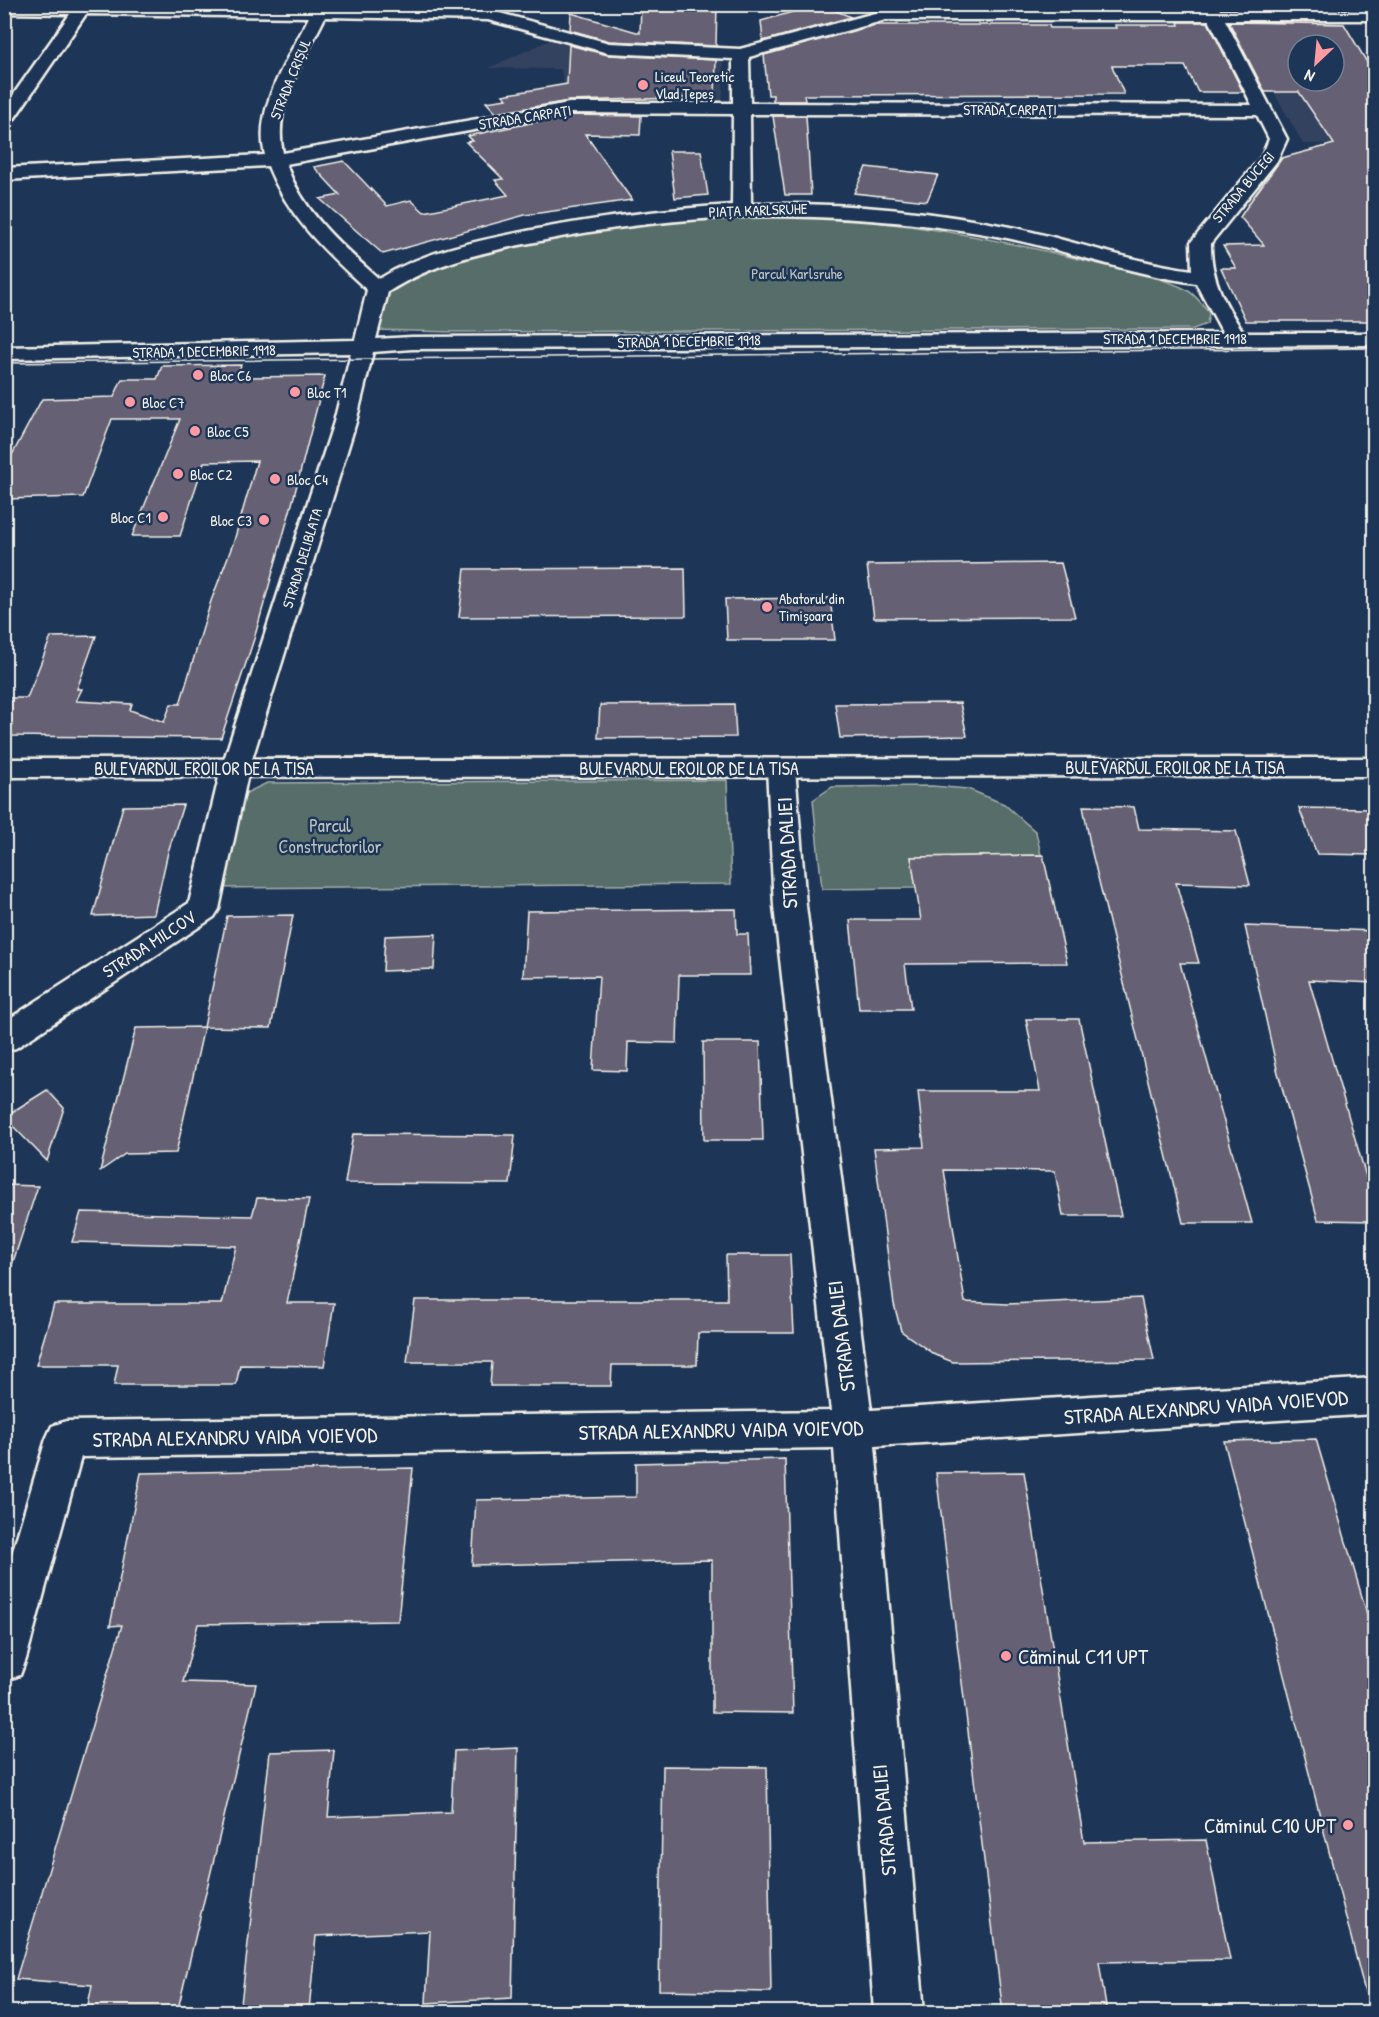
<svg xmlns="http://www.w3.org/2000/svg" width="1379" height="2017" font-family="'Patrick Hand',sans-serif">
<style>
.built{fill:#33425f}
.green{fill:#566d6a;stroke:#a5afa9;stroke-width:1.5}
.building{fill:#656173;stroke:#f4f1e8;stroke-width:1.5;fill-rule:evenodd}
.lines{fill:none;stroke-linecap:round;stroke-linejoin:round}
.street-casing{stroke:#f4f1e8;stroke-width:5}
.secondary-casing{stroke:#f4f1e8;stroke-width:5}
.street{fill:#1d3557;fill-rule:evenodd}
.secondary{fill:#1d3557;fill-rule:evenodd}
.tram{stroke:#f4f1e8;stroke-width:1.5}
.poi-dot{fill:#ff9aa2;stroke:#1d3557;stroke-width:2}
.labels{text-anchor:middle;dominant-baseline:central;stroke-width:5;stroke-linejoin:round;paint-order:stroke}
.far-poi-label{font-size:15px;fill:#f4f1e8;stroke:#1d3557;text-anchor:start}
.far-street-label{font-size:15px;fill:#f4f1e8;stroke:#1d3557}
.far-park-label{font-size:15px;fill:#bdc3bc;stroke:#1d3557}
.street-label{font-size:18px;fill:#f4f1e8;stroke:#1d3557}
.park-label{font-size:18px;fill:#bdc3bc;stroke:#1d3557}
.near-street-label{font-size:21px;fill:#f4f1e8;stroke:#1d3557}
.near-poi-label{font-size:21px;fill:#f4f1e8;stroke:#1d3557;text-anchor:start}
</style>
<rect width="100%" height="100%" fill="#1d3557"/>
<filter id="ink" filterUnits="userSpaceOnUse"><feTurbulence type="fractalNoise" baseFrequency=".0167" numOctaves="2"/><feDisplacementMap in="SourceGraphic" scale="12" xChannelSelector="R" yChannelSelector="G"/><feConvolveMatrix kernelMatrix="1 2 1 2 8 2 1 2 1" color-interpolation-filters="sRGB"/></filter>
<g filter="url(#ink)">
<!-- built -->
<g class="built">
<path d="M550,40L607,52L701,56L720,60L723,63V100L567,102L561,69L488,68Z"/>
<path d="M1262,71L1298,81H1334V71H1374V144H1303Z"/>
</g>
<!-- green -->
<g class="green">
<path d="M798,216C898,220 994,238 1091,262C1122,270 1158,275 1187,290C1196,295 1203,305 1209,313L1207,324L1193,329L453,332L374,330L383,299L404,280L485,251L623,225Z"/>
<path d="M727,780L731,884L214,888L244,794L267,783Z"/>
<path d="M932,786L968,789L1004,804L1036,832L1041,855L911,857L916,888L822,889L813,800L832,787Z"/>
</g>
<!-- building -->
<g class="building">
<path d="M641,4H717L716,46L609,41L570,30L571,13L640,33Z"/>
<path d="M820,4L851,17L763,41L761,21Z"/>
<path d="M1178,22H1208L1243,92H1198L1185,66H1112L1124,94L804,95L805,101H773V95H768L764,55L875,25H1049L1050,28H1116L1115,25H1179Z"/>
<path d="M1229,22L1344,24L1374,74V321H1246L1221,268H1236L1223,246L1264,245L1240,217L1252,199L1282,158L1334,144L1299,92H1265ZM1298,45H1334V81H1298Z"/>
<path d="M569,45L608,55L716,60L715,97L569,101L496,113L486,102L507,99L503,95L567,84Z"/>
<path d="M569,115L641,116L640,135L585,134L632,200L525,215L383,254L320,199L340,195L314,167L344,161L387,206L411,200L424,212L508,195L495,180L503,179L466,142L473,141L468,136Z"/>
<path d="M773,116H806L811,195H785Z"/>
<path d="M669,151H701L708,195L675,198Z"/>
<path d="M866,167L938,175L927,201L854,193Z"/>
<path d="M241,365L237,377L325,376L292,504L254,639L221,738L4,736V698H27L51,637L96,636L77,689H82L76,701L132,704L130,710L164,722L171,704H180L211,601L234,541L257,461L204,462L180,536H132L180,419H112L83,497L4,499V470L42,399L114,397L122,379H157L162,366Z"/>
<path d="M1061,563L1075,617L874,618L867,565Z"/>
<path d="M685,568L686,616L459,617L465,569Z"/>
<path d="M830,598L835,640H727L725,599Z"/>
<path d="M960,703L967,736L840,738L835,704Z"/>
<path d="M734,704L736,737L598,738L600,705Z"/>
<path d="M183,805L168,852L154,914L93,916L123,806Z"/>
<path d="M1083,806L1134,807L1139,829L1236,831L1250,885L1176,883L1199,963H1180L1252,1223H1183L1091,849Z"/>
<path d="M1299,808L1374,809V855L1317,854Z"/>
<path d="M1043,855L1067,963L905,964L911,1009H859L850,920H921L911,857Z"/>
<path d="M736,909L737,934H748L750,975H679L677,1043L628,1042L627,1071L593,1070L599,976L523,977L527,911Z"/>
<path d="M293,915L271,1028L204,1027L227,916Z"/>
<path d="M1245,926L1374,931V983L1309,980L1374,1204V1221L1318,1220L1277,1069Z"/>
<path d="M436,934L434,969L383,971L385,936Z"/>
<path d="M1026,1019H1079L1121,1216H1063L1055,1171L944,1170L965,1302L1008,1304L1141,1298L1154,1360L953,1362L935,1355L901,1331L894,1304L874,1148L924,1147L918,1091H1040Z"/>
<path d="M204,1027L176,1153L125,1154L100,1171L136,1028Z"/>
<path d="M703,1042H760L763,1140H704Z"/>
<path d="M47,1090L64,1108L47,1161L4,1117Z"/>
<path d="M353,1134L515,1135L510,1184L345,1183Z"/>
<path d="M4,1185L38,1186L10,1271H4Z"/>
<path d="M257,1198L309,1199L287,1303H334L324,1366L240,1365L236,1385H114L118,1365H36L54,1304H222L236,1246L72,1242L81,1212L252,1216Z"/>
<path d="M726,1255H790L794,1333H698L697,1365H612L611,1386H490L492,1362H407L415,1300H727Z"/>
<path d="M1316,1439L1374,1638V1991L1365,1992L1224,1441Z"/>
<path d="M785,1459L793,1713L712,1712V1560L472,1565L476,1500L636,1497V1463Z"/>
<path d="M413,1468L398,1621L198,1624L183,1682L256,1684L177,2013L87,2010L92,1985L16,1979L122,1625L110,1626L141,1473Z"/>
<path d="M1024,1472L1084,1842L1206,1840L1230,1960L1099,1962L1107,2013H1003L936,1473Z"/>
<path d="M518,1748L512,1998L426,2003L430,1931L316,1936L309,2010L240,2013L270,1752L334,1750L328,1817L451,1812L454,1751Z"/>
<path d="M663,1766L767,1767L771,1992L659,1990Z"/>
</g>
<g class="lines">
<defs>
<g id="street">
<path d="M4,4L489,10L609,43L740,49L886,10H1204L1201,4H1217L1220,10H1374V20H1225L1287,139L1277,161L1211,243C1210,278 1225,305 1244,333H1374V345L412,349L373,352L356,422L249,769L219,909L214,917L16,1048L4,1052V1022L189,903L221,769L334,422L351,353L4,359V347L355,340L367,290C327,253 289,219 268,166L4,180V168L265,155C253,108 289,58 309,17L86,14L10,125L4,126V108L70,14L4,13ZM325,17L488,20L608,53L733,59V103H569L283,153C272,105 305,59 325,17ZM886,20H1209L1252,105L750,103L749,57ZM569,113L733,114L732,205C663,209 595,218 527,231C477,241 423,251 379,279C342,246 303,213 286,164ZM750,114L1257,115L1269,139L1262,156L1191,242L1192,270C1132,262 1074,241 1015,228C929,210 839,202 751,204ZM754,216C834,216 913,221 991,235C1060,247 1126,274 1196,283L1223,333L412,337L376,339L388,292C433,263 483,252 535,242C608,227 680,219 754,216Z"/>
<path d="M781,759L791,761L795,768L806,906L871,1410L1374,1378V1414L875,1446L924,2012H874L834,1448L81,1457L26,1659L20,1675L4,1681V1581L46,1439L52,1426L66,1421L831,1411L774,906L767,768L771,761Z"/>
</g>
<path id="secondary" d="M1374,758V776L4,777V759Z"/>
</defs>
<!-- street casing -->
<use href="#street" class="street-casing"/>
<!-- secondary casing -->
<use href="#secondary" class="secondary-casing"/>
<!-- street -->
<use href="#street" class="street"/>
<!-- secondary -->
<use href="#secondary" class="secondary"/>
<!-- tram -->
<path class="tram" d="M4,363L1374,348"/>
</g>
</g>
<!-- markers -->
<g class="poi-dot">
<circle cx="643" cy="85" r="6"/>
<circle cx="198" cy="375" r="6"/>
<circle cx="295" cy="392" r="6"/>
<circle cx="130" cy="402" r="6"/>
<circle cx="195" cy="431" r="6"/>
<circle cx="178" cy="474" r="6"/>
<circle cx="275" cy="479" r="6"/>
<circle cx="163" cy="517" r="6"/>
<circle cx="264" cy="520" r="6"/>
<circle cx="767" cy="607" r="6"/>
<circle cx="1006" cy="1656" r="6"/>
<circle cx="1348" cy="1825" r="6"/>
</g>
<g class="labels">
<!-- far-poi labels -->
<g class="far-poi-label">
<text x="655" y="76">Liceul Teoretic<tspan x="655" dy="17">Vlad Țepeș</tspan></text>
<text x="210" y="375">Bloc C6</text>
<text x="307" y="392">Bloc T1</text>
<text x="142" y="402">Bloc C7</text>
<text x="207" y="431">Bloc C5</text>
<text x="190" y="474">Bloc C2</text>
<text x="287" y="479">Bloc C4</text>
<text x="151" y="517" text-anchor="end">Bloc C1</text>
<text x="252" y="520" text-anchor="end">Bloc C3</text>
<text x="779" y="598">Abatorul din<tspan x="779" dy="17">Timișoara</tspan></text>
</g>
<!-- far-street labels -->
<g class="far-street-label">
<text transform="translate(290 79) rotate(-68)">STRADA CRIȘUL</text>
<text x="1010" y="109">STRADA CARPAȚI</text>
<text transform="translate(525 117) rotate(-9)">STRADA CARPAȚI</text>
<text transform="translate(1243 187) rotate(-50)">STRADA BUCEGI</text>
<text transform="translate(758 210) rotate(-2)">PIAȚA KARLSRUHE</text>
<text x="1175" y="338">STRADA 1 DECEMBRIE 1918</text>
<text transform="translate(689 341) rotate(-1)">STRADA 1 DECEMBRIE 1918</text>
<text transform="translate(204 351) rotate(-1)">STRADA 1 DECEMBRIE 1918</text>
<text transform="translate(302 558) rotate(-73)">STRADA DELIBLATA</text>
</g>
<!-- far-park labels -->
<g class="far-park-label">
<text x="797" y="273">Parcul Karlsruhe</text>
</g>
<!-- street labels -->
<g class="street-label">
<text x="1175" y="767">BULEVARDUL EROILOR DE LA TISA</text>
<text x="204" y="768">BULEVARDUL EROILOR DE LA TISA</text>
<text x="689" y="768">BULEVARDUL EROILOR DE LA TISA</text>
<text transform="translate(149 944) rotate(-33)">STRADA MILCOV</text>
</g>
<!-- park labels -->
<g class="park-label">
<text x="330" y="825">Parcul<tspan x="330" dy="21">Constructorilor</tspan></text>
</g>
<!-- near-street labels -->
<g class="near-street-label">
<text transform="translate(787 853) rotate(-93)">STRADA DALIEI</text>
<text transform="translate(841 1336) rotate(-97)">STRADA DALIEI</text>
<text transform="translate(1206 1407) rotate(-4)">STRADA ALEXANDRU VAIDA VOIEVOD</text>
<text transform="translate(721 1430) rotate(-1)">STRADA ALEXANDRU VAIDA VOIEVOD</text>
<text transform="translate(235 1437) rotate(-1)">STRADA ALEXANDRU VAIDA VOIEVOD</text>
<text transform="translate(884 1820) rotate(-95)">STRADA DALIEI</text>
</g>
<!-- near-poi labels -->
<g class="near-poi-label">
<text x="1018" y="1656">Căminul C11 UPT</text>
<text x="1336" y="1825" text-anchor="end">Căminul C10 UPT</text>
</g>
</g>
<!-- margin -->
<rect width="1379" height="2017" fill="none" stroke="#1d3557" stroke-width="24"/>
<rect x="12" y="12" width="1355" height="1993" fill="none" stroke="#f4f1e8" stroke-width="2" filter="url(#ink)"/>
<!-- north arrow -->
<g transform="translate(1316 63) rotate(206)"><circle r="28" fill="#1d3557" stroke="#738091" stroke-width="1.5"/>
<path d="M0-4.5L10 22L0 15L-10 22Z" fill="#ff9aa2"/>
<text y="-9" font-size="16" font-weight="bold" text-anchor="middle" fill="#f4f1e8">N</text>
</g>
</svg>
